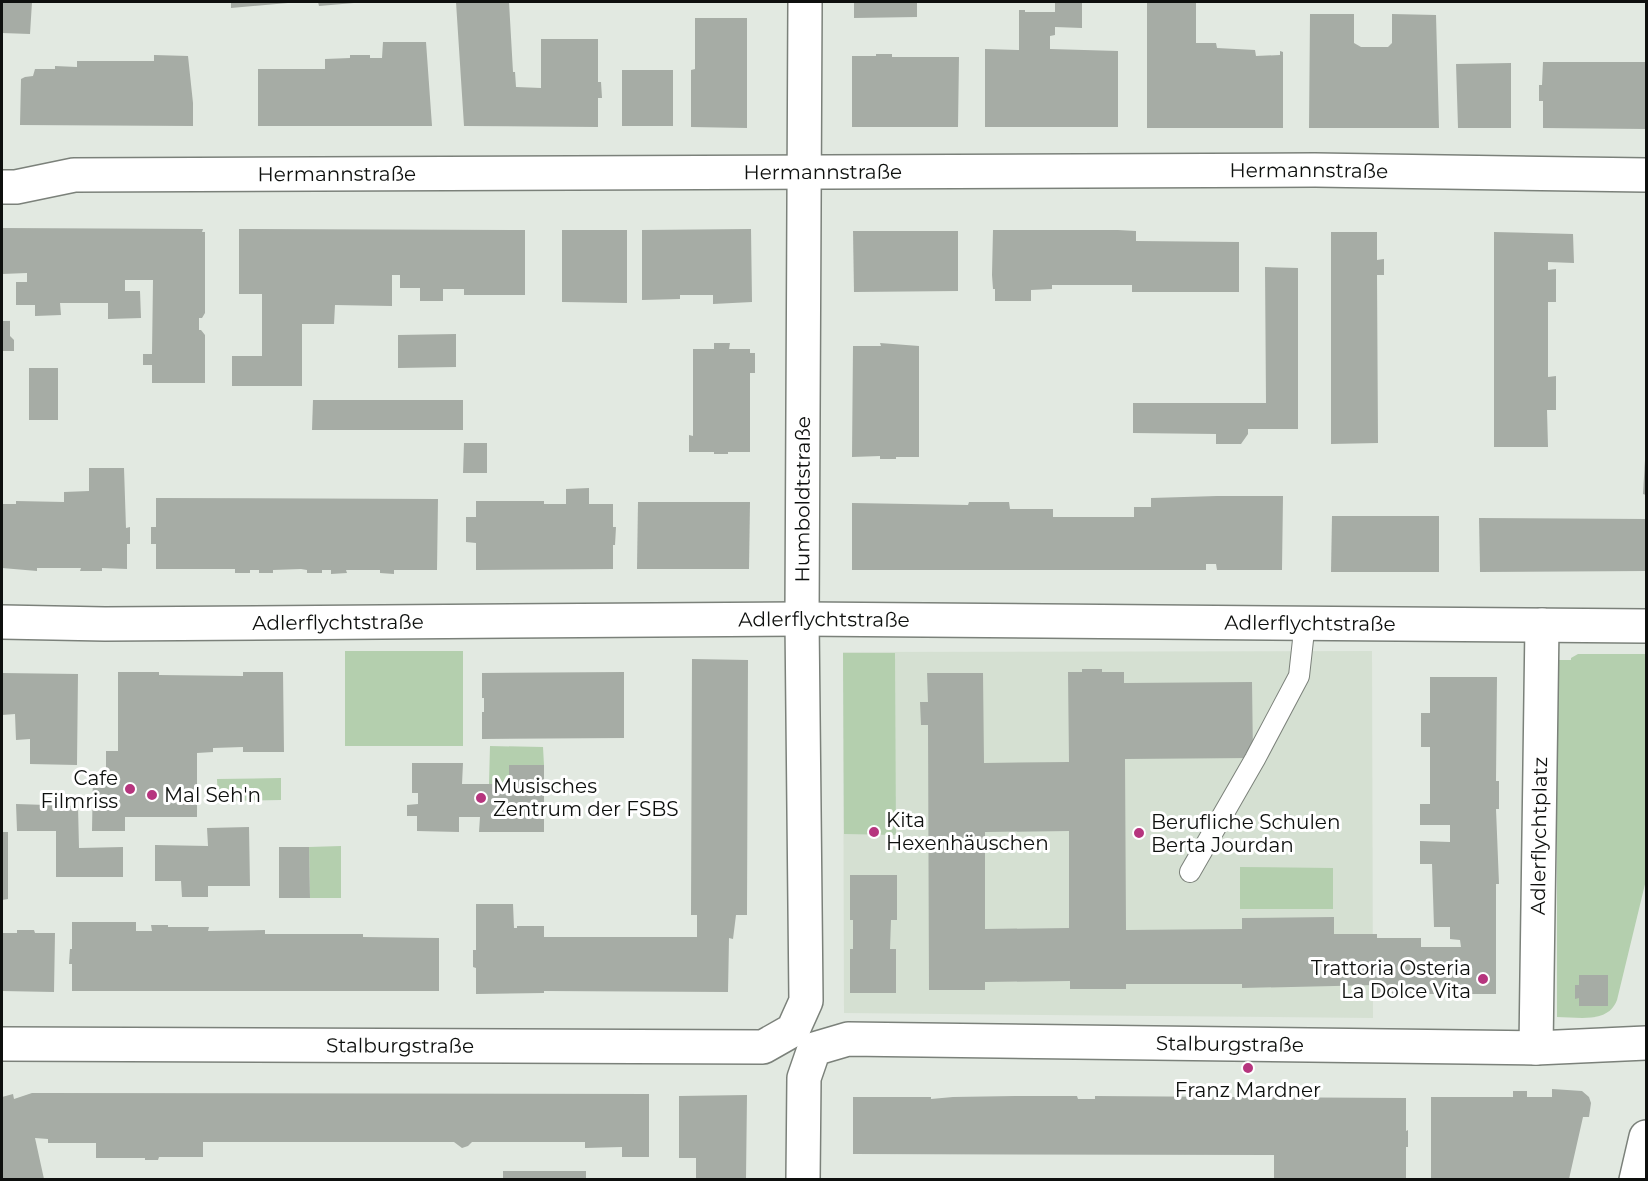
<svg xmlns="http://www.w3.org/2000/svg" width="1648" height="1181" font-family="Montserrat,sans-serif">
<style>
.built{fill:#d5e0d2}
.green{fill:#b4cfae}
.building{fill:#a6aca5;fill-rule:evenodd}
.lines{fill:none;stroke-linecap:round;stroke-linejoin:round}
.lane-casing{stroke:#7b817a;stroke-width:22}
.street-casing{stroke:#7b817a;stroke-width:36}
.lane{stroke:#fff;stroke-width:20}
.street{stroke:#fff;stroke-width:33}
.poi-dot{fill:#b6357e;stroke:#fff;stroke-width:2}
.labels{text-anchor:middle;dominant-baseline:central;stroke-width:6;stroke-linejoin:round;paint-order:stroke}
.street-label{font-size:20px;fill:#0e100e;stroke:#fff}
.poi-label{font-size:20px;fill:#0e100e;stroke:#fff;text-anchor:start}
</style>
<rect width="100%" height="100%" fill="#e2e9e1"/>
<!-- built -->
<path class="built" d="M1372,651L1373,1018L844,1013L843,652Z"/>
<!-- green -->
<g class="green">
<rect x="345" y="651" width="118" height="95"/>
<path d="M843,653H895L896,835L844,834Z"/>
<path d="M1578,654H1646V880L1617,1000C1608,1024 1578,1017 1557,1017V660H1571V658Z"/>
<path d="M490,746L543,747L544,765H509V784H489Z"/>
<path d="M281,778V800L218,801L217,779Z"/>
<path d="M341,846V898H310L309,847Z"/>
<path d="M1240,867L1333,868V909H1240Z"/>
</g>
<!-- building -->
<g class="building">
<path d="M2,2H32L30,34L2,33Z"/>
<path d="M231,2H288V3L231,8Z"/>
<path d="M318,2H354V3L319,6Z"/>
<path d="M456,2H509L513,72H515L516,87L541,88V39H598V82H601L602,98H598V127L464,126Z"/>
<path d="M854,2H917V17L854,18Z"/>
<path d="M1055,2H1082V28L1055,27V35L1050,36V49L1118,51V127H985V49L1019,50V10H1025V12H1055Z"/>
<path d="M1147,2H1196V43H1216L1217,48L1255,50L1256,56L1280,55V51L1283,52V128H1147Z"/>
<path d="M1310,14H1354V43L1361,47H1388L1392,43V14L1436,15L1439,128H1309Z"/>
<path d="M695,18H747V128L691,127V70L695,69Z"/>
<path d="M383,42H426L432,126H258V69H325V59L350,58V55H370V58H382Z"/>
<path d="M876,54H892V57H959L958,127H852V56H876Z"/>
<path d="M154,55L188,56L193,103V126L20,125L21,79L25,77L33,76L35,69H55V66L77,67V61H154Z"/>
<path d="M1543,62H1646V129L1543,128V101H1539V85H1542Z"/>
<path d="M1511,63V128H1458L1456,64Z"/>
<rect x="622" y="70" width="51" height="56"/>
<path d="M2,228L203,229L202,232H205V313L202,318H199V330H201L205,335V383H152V365H143V354H152L153,280H125V291H140L141,318L108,319V303H60L61,315L35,316V305H16V282H27V273L2,274Z"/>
<path d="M239,229L525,230V295H464V289H443V301H420V288H400V275H392V306L335,305L334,324H302V386H232V356H262V294H239Z"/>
<path d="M751,229L752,302L713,304V295H680V299L642,300V230Z"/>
<path d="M562,230H627V303L562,302Z"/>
<path d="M993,230H1118L1136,231V241L1239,242V292H1132V285H1052V289L1031,290V301H995V289H993L992,275Z"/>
<path d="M853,231H958V291L854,292Z"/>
<path d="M1331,232H1377V260L1384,259V275H1377L1378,443L1331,444Z"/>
<path d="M1494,232L1573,234L1574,263L1548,262V270L1556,269V302H1548V377L1556,376V410H1547L1548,447H1494Z"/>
<path d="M1265,267L1298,268V429H1248V434L1241,444H1216V434L1133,433V403H1266Z"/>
<path d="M2,321H10V336L14,340V351H2Z"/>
<path d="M456,334V367L398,368V335Z"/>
<path d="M714,343H730L729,349H750V353H755V373H750V452H728V454H714V452H689V435L693,436V349H714Z"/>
<path d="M880,343L919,346V457H896V459H880V456L852,457L853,346H881Z"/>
<rect x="29" y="368" width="29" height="52"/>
<path d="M313,400H463V430H312Z"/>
<path d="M464,443H487V473H463Z"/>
<path d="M1645,460H1646V495L1643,494Z"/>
<path d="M89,468H124L126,528L130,527V544H127V569L102,568V571H80L81,568H37V571L2,568V504H16V501L64,502V492L89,491Z"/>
<path d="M589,488V504H613V527H616L615,545H613V569L476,570V543L466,542V517H476V501H544V504H566V489Z"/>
<path d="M1217,496H1283L1282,570H1217L1216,564H1206V570H852V503L968,505L969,502H1009L1010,509H1053V517H1134V507H1151V498Z"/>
<path d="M156,498L438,499L437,570H394V574L380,573V570H346L347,573L331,574V570H322V573H307V570L301,569L273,570V573H259V570H250V573H235V569H156V544H151V527H156Z"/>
<path d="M638,502H750L749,569H637Z"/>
<path d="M1332,516H1439V572H1331Z"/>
<path d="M1479,518L1646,519V571L1480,572Z"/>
<path d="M692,659L748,660L747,915H736L733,939L729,938L728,992L544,991V993L476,994V968L473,967V950H476V904H513L514,928H517V926H544V937H697V915H691Z"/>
<path d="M1082,669H1102V672H1124V683L1252,682L1253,758L1125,759L1126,930L1242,929V918L1334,917V934H1377V938H1421V947H1461L1460,940L1450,939V927H1434L1432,864H1420V841L1450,842V825H1420V804H1430V747H1421V713H1430V677H1497L1496,781H1499V809H1496L1499,884H1496V994H1377V985L1242,988V984H1126V989H1070V981L985,982V990H929L928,725H921L920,702H928L927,673H983L984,763L1069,762L1068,672H1082ZM1069,831V928L985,929V832Z"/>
<path d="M118,672H159V675L243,676V672H283L284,752H243V747L213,748V752L197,753V817H125V831H92L93,773H106V751H118Z"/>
<path d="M624,672V738L482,739V712H484V698H482V673Z"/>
<path d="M2,673L78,674L77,765L30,764V739L16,740L15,714L2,715Z"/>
<path d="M412,763H463L462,784H509V765H544V832H479L480,817H459V832L417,831V816H407V805L418,804V793H412Z"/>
<path d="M16,804L78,806L79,848L123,847V877H56V831H17Z"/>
<path d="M249,827L250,886H208V897H182L181,881H155V845L208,846L207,828Z"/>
<path d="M2,832H8V899L2,900Z"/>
<path d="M279,847H309L310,898H279Z"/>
<path d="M850,875H897V920H891L890,949H896V993H850V949H853V920H850Z"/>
<path d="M72,922H136V931H152L151,925H168V927H209L208,931L265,930V934H363V937L439,938V991H72V964H69L70,949H72Z"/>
<path d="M17,930H34L35,933H55L54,992L2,991V933H17Z"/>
<path d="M1579,975H1608V1006H1579V998L1575,999V985H1579Z"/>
<path d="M1552,1089L1582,1091L1589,1097L1591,1103L1589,1117H1583L1569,1179H1431V1097H1513V1091H1527V1097H1552Z"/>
<path d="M32,1093L649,1094V1157H622V1147L585,1148V1142H472L468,1146L462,1148L454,1142H203V1157H159L158,1160H145V1158H96V1143H48V1139L35,1138L44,1179H2V1097L13,1094L14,1099Z"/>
<path d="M747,1095L746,1179H696V1158H679V1096Z"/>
<path d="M1015,1096H1077L1078,1099H1095V1096L1406,1098V1131L1408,1130V1147H1406V1179H1274V1155L853,1154V1097H931V1099L953,1097Z"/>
<rect x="503" y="1171" width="83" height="8"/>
</g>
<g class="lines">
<defs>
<path id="lane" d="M1190,872L1255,759L1299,676L1305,622"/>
<g id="street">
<path id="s1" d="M2,187H16L74,175L1315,170L1646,175"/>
<path id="s2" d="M2,622L105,624L802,619L1646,626"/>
<path id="s3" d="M2,1044L763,1047L793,1030L806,1001L802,619L805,2"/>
<path id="s4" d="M1536,1048L1542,625"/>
<path id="s5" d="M803,1180L804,1078L814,1049L848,1039L1536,1048L1646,1043"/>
<path d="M1636,1180L1646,1137"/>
</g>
</defs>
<!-- lane casing -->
<use href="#lane" class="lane-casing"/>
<!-- street casing -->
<use href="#street" class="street-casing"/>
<!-- lane -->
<use href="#lane" class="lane"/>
<!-- street -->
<use href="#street" class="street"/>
</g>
<!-- markers -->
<g class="poi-dot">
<circle cx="130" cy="789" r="6"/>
<circle cx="152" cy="795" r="6"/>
<circle cx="481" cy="798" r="6"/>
<circle cx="874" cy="832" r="6"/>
<circle cx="1139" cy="833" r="6"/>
<circle cx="1483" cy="979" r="6"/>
<circle cx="1248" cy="1068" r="6"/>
</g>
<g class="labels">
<!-- street labels -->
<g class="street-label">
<text stroke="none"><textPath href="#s1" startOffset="1308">Hermannstraße</textPath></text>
<text stroke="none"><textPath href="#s1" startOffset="822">Hermannstraße</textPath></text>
<text stroke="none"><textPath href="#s1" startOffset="336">Hermannstraße</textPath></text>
<text stroke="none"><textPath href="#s3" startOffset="1329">Humboldtstraße</textPath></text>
<text stroke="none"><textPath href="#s2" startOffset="822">Adlerflychtstraße</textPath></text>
<text stroke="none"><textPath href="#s2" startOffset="336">Adlerflychtstraße</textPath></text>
<text stroke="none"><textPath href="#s2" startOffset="1308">Adlerflychtstraße</textPath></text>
<text stroke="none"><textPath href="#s4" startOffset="212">Adlerflychtplatz</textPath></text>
<text stroke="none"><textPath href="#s5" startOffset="550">Stalburgstraße</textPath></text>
<text stroke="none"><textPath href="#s3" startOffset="398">Stalburgstraße</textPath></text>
</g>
<!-- poi labels -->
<g class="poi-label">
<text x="118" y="778" text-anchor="end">Cafe<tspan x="118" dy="23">Filmriss</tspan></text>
<text x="493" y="786">Musisches<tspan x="493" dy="23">Zentrum der FSBS</tspan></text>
<text x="164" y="795">Mal Seh'n</text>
<text x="886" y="820">Kita<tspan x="886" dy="23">Hexenhäuschen</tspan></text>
<text x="1151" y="822">Berufliche Schulen<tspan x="1151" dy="23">Berta Jourdan</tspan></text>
<text x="1471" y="968" text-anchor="end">Trattoria Osteria<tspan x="1471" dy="23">La Dolce Vita</tspan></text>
<text x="1248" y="1090" text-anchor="middle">Franz Mardner</text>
</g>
</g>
<!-- border -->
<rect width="1648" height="1181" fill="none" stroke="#0e100e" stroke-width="6"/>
</svg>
